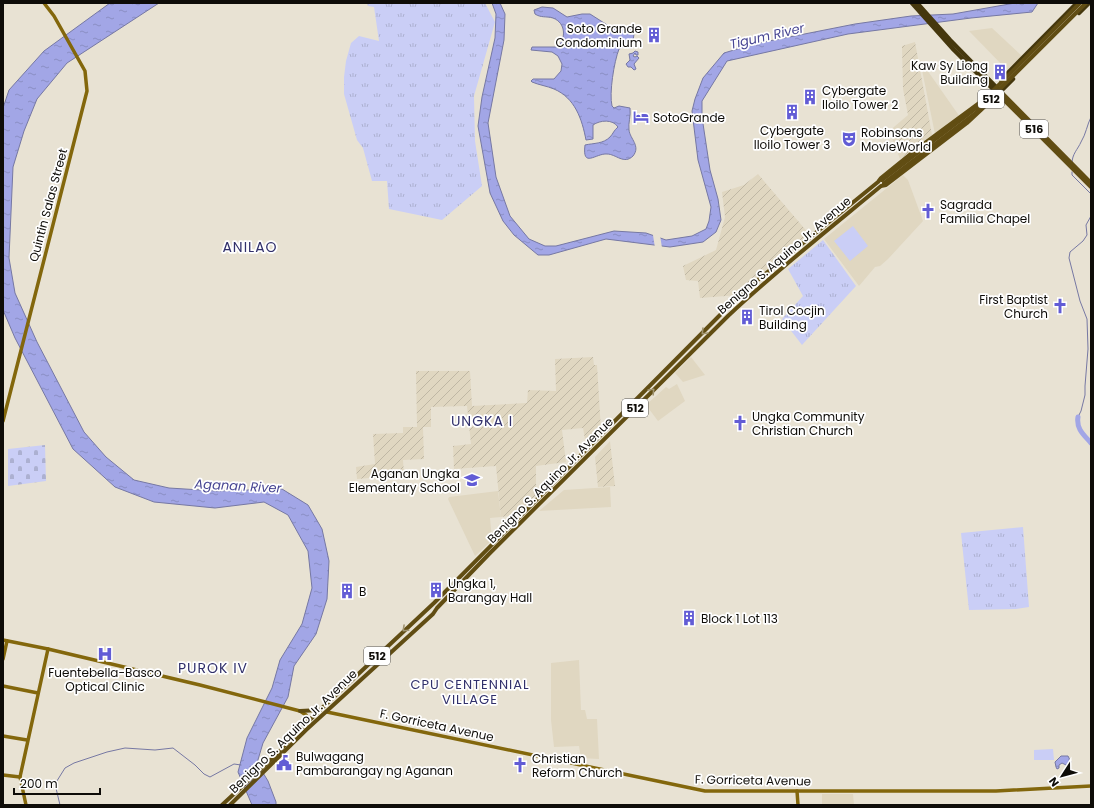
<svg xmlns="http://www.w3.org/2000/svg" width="1094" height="808" font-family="Poppins,sans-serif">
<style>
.built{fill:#e0d7c1}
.industrial{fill:url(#industrial-furrows)}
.grass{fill:url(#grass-tufts)}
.cemetery{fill:url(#cemetery-stones)}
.park{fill:#cacef6}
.water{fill:url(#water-ripples);stroke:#7678a3}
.pier{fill:#e8e2d3}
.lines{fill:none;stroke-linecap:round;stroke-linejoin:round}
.stream{stroke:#7678a3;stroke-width:1}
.river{stroke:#a2a6e6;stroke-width:5}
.secondary{stroke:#83670c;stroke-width:3.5}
.primary{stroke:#614d13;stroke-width:4}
.highway{stroke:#45370d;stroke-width:4.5}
.primary-bridge{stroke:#614d13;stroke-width:4}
.oneway{stroke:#a09471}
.labels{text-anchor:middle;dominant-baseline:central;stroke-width:3.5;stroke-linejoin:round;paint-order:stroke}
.shield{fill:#fff;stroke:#565552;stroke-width:1}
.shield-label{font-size:11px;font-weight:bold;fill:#0e0c08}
.poi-label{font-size:12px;fill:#0e0c08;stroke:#fff;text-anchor:start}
.street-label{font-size:12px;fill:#0e0c08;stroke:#fff}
.water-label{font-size:13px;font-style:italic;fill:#484693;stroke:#fff}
.neighbourhood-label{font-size:13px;letter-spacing:1px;fill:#31306b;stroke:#fff}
.quarter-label{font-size:14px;letter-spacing:1px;fill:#31306b;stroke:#fff}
</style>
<defs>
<pattern id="industrial-furrows" width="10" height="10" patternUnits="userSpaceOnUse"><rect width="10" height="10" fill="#e0d7c1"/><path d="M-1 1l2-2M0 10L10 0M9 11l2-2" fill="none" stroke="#bfb7a4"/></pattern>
<pattern id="grass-tufts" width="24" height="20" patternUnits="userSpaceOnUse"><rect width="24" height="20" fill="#cacef6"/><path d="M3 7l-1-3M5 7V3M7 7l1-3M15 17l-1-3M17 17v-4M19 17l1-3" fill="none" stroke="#acb0d1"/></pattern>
<pattern id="cemetery-stones" width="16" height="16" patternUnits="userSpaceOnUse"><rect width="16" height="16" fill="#cacef6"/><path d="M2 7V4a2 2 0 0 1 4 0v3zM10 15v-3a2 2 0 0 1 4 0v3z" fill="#acb0d1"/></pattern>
<pattern id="water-ripples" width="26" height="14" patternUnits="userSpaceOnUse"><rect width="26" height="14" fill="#a2a6e6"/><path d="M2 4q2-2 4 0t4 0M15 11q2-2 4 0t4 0" fill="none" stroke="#8a8ec4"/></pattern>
</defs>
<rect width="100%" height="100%" fill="#e8e2d3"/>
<!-- built -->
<g class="built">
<path d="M992,28L1022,56L1008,71L969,31Z"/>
<path d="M920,60L960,117L935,134Z"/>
<path d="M903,175L908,180L923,221L888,259L880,266L875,267L859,286L824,239Z"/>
<path d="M691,357L705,375L683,382L675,373Z"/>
<path d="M677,384L685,401L658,421L646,405L666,387L669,389Z"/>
<path d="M610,487L611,507L539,511L564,490Z"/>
<path d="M498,491L501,517L490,518L492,540L475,556L448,499L449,497Z"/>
<path d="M579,660L581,710H585L587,719H597L599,759L581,758L579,746L554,747L551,720V663Z"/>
<path d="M822,794H853L854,805H822Z"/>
</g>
<!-- industrial -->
<g class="industrial">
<path d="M915,42L932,135L900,159L898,154L899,151L888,132L908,115L903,89L902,46Z"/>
<path d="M758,174L810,235L776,261L739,295L700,298L698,281L686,280L683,266L716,250L725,217L722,192L744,185Z"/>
<path d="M593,357L594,365H597L601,430L586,445L583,428L562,430L566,462L536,466V495L516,515L501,517L496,466L454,469L453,446L471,444L467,406L431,407V427H423L424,459L403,460L404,475L357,479L356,467L375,464L373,434L403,433V427H417L416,371H470L472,406L527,403L528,390L556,391L555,359Z"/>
<path d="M610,441L615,486L598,487L595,457Z"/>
</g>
<!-- grass -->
<g class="grass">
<path d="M367,3H485L495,22L474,96L475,141L482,186L442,220L389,209L387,181H372L363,148L357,140L344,94V77L346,61L351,43L359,36L379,41L374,7L368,6Z"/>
<path d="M823,240L856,286L802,345L782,319L803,296L788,269Z"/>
<path d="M1023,527L1029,607L1016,609L969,610L961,533Z"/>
</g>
<!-- cemetery -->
<path class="cemetery" d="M45,445L46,481L8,486V449Z"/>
<!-- park -->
<g class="park">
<path d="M853,226L868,246L850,261L834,241Z"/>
<path d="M1053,749L1054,760H1034V750Z"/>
</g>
<!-- water -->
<g class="water">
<path d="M110,3H159L67,63L37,99L24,131L13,167L9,258L15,293L37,342L84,432L106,457L134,480L169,488L217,491L282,489L308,505L322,529L329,561L327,599L316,634L294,666L288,697L263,743L257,763L268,781L276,802V805H252L238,772L247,738L272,688L280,660L302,624L312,588L308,551L288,515L264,502L215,508L154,502L115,487L73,449L15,338L3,310V108L9,90L44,51Z"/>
<path d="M492,3H500L505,14L504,40L488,123L496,177L510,216L529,239L545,246H556L614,231L646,233L666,240L692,236L706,229L709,221L711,207L698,160L692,111L695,99L703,78L724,53L754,44L855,24L911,16L953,14L1015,3H1038L1032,12L971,18L848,34L727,61L702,101V117L710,170L718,199L721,220L716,232L703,242L670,247L606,239L549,255H538L514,235L503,221L490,193L478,126L482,97L495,38L496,14Z"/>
<path d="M542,7L553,8L567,17L582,14H590L612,28L621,30H633L634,34L632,48L623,47L619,49C614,62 609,93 612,106L614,108L619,106L630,108C631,116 628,123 629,130C630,139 641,146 633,156C624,165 616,154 607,154C596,153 582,169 585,145C594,143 603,144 610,137C613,134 614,130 618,127C613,119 600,120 593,125V139L586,140C582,119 575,98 554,89C547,86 539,85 532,82L531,81L533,79H554L561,71L562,64L558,56L552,52L531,50L532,47H558C566,38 566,23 553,18C546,16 541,18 535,14L534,10Z"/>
<path d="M635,51L638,52V55H636L635,53L633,56L635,57L637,56L639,58L634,64L636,69L634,70L631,67H628L626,64L630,60L629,54L633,53Z"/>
<path d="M1061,756H1068L1071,762L1068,766L1062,763L1059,765V768L1057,769L1056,767L1055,762Z"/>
</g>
<!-- pier -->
<path class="pier" d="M653,235H660L662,248H655Z"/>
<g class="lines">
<!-- stream -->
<g class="stream">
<path d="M1072,163C1072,154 1078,149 1081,142C1086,134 1087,125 1091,117"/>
<path d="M1072,172V175L1091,194"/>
<path d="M1078,417L1081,411L1085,395V386L1088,349L1087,319L1080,301L1069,258L1070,252L1083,241L1087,235L1086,225L1091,216"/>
<path d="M60,805L55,784L65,768L74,763L107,752L125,748L155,750L173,748L195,765L204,774L210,777L234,764L241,765"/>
</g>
<!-- river -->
<path class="river" d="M1078,417C1076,429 1084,435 1091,443"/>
<!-- secondary -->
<g class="secondary">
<path d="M3,421L87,91L85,71L54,16L44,3"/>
<path d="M3,640L48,649L200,685L300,711L306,715L308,719L306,722"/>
<path d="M3,659L7,641"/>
<path d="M3,686L38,693"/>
<path d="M327,712L705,791H996L1091,786"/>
<path d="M3,736L27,740"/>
<path d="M3,775L20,777"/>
<path d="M797,791L798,805"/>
<path d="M26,805L20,777L48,649"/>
</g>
<!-- primary -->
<g class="primary">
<path d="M1001,92L1091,183"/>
<path d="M300,711L320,710"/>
<path d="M222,805L277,754L294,735L321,709L434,603L721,314L754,283L878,182L881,178L918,148L979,103"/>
<path d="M230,805L306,730L433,614L437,608L490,553L728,316C777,270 829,229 881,186L886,185L967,123L998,94L1091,187"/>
</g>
<!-- highway -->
<g class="highway">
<path d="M912,3L954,50L998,94L1013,79"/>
<path d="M917,3L950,40L999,90"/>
<path d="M1079,13L1089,3"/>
<path d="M1001,80L1077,3"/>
</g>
<!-- primary-bridge -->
<g class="primary-bridge">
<path d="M882,180L975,109L1080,3"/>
<path d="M884,183L977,112L1086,3"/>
</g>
</g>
<!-- one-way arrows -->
<defs><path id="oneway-chevron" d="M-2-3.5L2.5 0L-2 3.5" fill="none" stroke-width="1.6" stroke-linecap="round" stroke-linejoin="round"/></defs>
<g class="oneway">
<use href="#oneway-chevron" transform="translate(704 332) rotate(135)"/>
<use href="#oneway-chevron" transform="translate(652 391) rotate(-46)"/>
<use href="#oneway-chevron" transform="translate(405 629) rotate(137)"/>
</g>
<!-- icons -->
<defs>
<symbol id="building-bare" viewBox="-9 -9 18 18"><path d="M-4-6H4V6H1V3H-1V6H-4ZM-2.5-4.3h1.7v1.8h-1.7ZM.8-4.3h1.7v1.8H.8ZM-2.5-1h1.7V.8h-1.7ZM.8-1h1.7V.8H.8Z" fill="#625cd5" stroke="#fff" stroke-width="2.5" paint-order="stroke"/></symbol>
<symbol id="hotel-bare" viewBox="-9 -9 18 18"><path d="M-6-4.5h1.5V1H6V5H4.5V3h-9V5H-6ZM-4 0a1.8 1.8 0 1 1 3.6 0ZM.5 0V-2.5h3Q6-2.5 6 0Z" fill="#625cd5" stroke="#fff" stroke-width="2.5" paint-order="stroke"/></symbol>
<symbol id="theatre-bare" viewBox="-9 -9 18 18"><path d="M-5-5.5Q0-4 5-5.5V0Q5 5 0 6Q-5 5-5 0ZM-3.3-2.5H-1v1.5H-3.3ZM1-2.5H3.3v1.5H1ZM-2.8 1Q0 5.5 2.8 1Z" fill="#625cd5" stroke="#fff" stroke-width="2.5" paint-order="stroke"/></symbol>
<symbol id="church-bare" viewBox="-9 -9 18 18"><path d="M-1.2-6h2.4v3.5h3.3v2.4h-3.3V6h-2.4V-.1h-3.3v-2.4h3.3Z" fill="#625cd5" stroke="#fff" stroke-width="2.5" paint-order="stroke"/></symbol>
<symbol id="school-bare" viewBox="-9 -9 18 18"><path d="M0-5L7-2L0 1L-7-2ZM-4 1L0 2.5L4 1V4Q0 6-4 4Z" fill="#625cd5" stroke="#fff" stroke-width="2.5" paint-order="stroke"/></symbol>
<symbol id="hospital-bare" viewBox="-9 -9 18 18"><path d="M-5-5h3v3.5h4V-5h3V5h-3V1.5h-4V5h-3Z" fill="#625cd5" stroke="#fff" stroke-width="2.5" paint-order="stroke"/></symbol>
<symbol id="civic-bare" viewBox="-9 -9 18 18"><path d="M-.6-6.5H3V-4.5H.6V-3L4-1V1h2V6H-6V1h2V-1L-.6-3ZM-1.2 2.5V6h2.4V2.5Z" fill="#625cd5" stroke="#fff" stroke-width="2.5" paint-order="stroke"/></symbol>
</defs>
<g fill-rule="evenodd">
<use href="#building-bare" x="643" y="24" width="22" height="22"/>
<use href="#building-bare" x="989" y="61" width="22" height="22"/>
<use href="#building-bare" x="799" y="86" width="22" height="22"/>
<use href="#building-bare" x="781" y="101" width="22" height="22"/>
<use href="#hotel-bare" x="630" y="106" width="22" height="22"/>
<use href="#theatre-bare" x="838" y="128" width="22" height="22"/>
<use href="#church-bare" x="917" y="200" width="22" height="22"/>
<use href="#church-bare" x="1049" y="295" width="22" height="22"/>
<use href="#building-bare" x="736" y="306" width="22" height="22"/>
<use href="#church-bare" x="729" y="412" width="22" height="22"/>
<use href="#school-bare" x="461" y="469" width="22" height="22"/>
<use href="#building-bare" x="425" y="579" width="22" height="22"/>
<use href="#building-bare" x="336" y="580" width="22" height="22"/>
<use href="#building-bare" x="678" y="607" width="22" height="22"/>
<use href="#hospital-bare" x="94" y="643" width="22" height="22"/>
<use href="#civic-bare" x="273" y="752" width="22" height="22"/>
<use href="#church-bare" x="509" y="754" width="22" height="22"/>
</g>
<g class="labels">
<!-- shield labels -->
<g class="shield">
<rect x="978" y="90" width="26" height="18" rx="3"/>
<rect x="1020" y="120" width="28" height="18" rx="3"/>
<rect x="622" y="399" width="26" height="18" rx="3"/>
<rect x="364" y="647" width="26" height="18" rx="3"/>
</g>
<g class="shield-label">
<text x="991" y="99">512</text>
<text x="1034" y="129">516</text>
<text x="635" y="408">512</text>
<text x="377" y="656">512</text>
</g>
<!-- poi labels -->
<g class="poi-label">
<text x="642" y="28" text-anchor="end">Soto Grande<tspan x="642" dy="14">Condominium</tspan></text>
<text x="988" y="65" text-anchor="end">Kaw Sy Liong<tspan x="988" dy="14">Building</tspan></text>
<text x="822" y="90">Cybergate<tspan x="822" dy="14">Iloilo Tower 2</tspan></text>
<text x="653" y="117">SotoGrande</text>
<text x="792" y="130" text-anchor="middle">Cybergate<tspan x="792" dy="14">Iloilo Tower 3</tspan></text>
<text x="861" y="132">Robinsons<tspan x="861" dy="14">MovieWorld</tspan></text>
<text x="940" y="204">Sagrada<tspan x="940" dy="14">Familia Chapel</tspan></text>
<text x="1048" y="299" text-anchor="end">First Baptist<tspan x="1048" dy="14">Church</tspan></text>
<text x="759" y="310">Tirol Cocjin<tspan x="759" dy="14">Building</tspan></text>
<text x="752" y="416">Ungka Community<tspan x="752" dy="14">Christian Church</tspan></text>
<text x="460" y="473" text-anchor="end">Aganan Ungka<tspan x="460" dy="14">Elementary School</tspan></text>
<text x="448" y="583">Ungka 1,<tspan x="448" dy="14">Barangay Hall</tspan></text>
<text x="359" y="591">B</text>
<text x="701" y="618">Block 1 Lot 113</text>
<text x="105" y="672" text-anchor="middle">Fuentebella-Basco<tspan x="105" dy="14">Optical Clinic</tspan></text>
<text x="296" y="756">Bulwagang<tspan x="296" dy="14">Pambarangay ng Aganan</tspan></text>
<text x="532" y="758">Christian<tspan x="532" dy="14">Reform Church</tspan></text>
</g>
<!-- street labels -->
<g class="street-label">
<text transform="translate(48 205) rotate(-75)">Quintin Salas Street</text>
<text transform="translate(784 255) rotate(-41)">Benigno S. Aquino Jr. Avenue</text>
<text transform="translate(550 480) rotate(-45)">Benigno S. Aquino Jr. Avenue</text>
<text transform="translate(437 725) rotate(12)">F. Gorriceta Avenue</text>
<text transform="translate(293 731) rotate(-44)">Benigno S. Aquino Jr. Avenue</text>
<text transform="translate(753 780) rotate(1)">F. Gorriceta Avenue</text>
</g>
<!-- water labels -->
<g class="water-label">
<text transform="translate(767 36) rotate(-13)">Tigum River</text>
<text transform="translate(238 486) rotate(3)">Aganan River</text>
</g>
<!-- neighbourhood labels -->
<g class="neighbourhood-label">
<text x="470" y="684">CPU CENTENNIAL<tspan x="470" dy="15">VILLAGE</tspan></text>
</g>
<!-- quarter labels -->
<g class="quarter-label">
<text x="250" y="247">ANILAO</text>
<text x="482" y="421">UNGKA I</text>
<text x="213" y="668">PUROK IV</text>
</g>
</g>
<!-- border -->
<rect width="1094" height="808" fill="none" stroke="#0e0c08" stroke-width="8"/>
<!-- north arrow -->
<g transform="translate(1062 776) rotate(234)" stroke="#ffffff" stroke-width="3" paint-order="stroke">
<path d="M0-3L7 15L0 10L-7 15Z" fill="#0e0c08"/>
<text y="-6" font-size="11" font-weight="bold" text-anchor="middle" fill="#0e0c08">N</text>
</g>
<!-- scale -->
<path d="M14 788v6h86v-6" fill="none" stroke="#0e0c08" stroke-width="2"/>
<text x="20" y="788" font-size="12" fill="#0e0c08" stroke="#ffffff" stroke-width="3" paint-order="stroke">200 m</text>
</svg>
